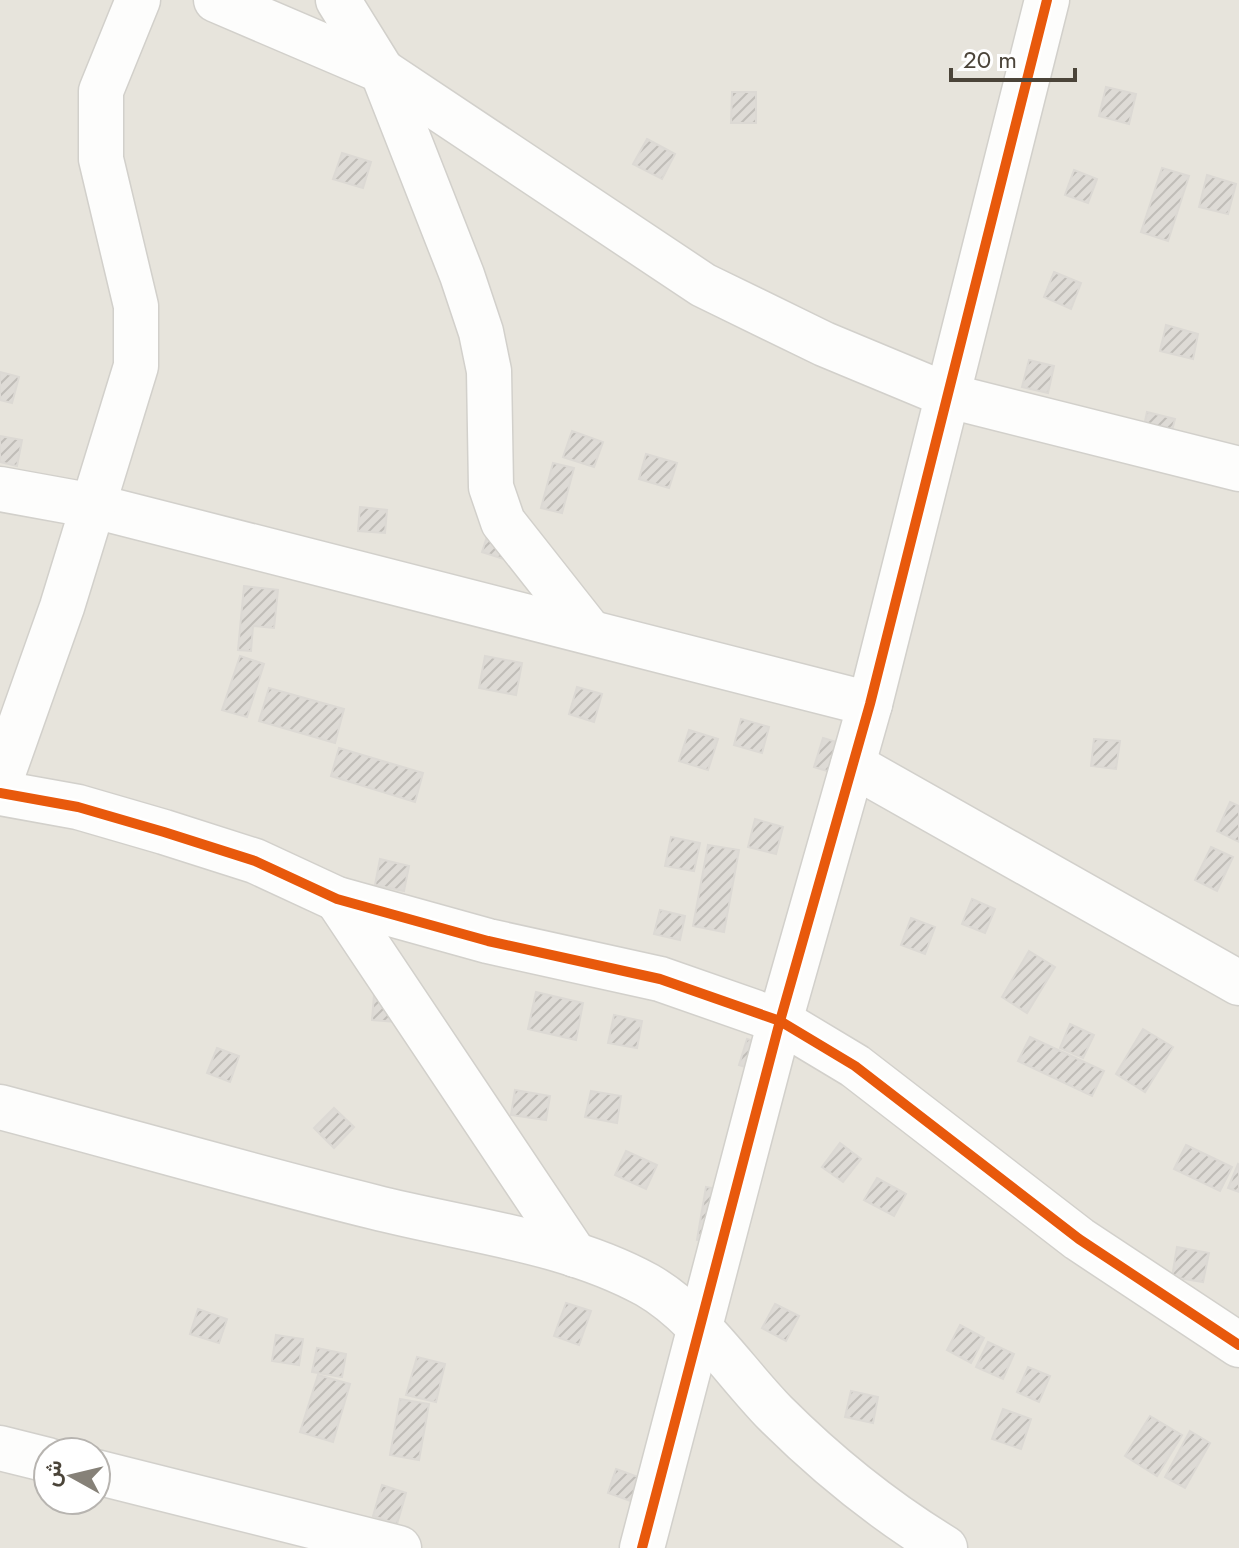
<svg xmlns="http://www.w3.org/2000/svg" width="1239" height="1548" font-family="Jost,Vazirmatn,sans-serif">
<style>
.residential{fill:#e7e4dc;fill-rule:evenodd}
.building{fill:url(#building-hatch);stroke:#dcd9d4;stroke-width:2}
.lines{fill:none;stroke-linecap:round;stroke-linejoin:round}
.minor-casing{stroke:#d2d0cb;stroke-width:47}
.minor{stroke:#fdfdfc;stroke-width:44}
.cycleway-casing{stroke:#fff;stroke-width:15}
.cycleway{stroke:#e8590c;stroke-width:10}
</style>
<defs>
<pattern id="building-hatch" width="6" height="6" patternUnits="userSpaceOnUse" patternTransform="scale(2)"><rect width="6" height="6" fill="#dedbd6"/><path d="M-1 1l2-2M0 6l6-6M5 7l2-2" fill="none" stroke="#c0bdb8"/></pattern>
</defs>
<rect width="100%" height="100%" fill="#f4f2ee"/>
<!-- residential -->
<path class="residential" d="M0,0H1239V1548H0ZM48,1452H96V1500H48Z"/>
<!-- building -->
<g class="building">
<path d="M1106,87L1136,94L1129,124L1099,116Z"/>
<path d="M732,92H756V123H731Z"/>
<path d="M647,139L675,154L662,179L633,164Z"/>
<path d="M342,153L371,162L363,188L333,179Z"/>
<path d="M1162,168L1189,176L1168,241L1141,232Z"/>
<path d="M1074,170L1097,179L1088,203L1065,195Z"/>
<path d="M1207,175L1236,184L1228,214L1199,207Z"/>
<path d="M1054,272L1081,283L1071,309L1044,297Z"/>
<path d="M1166,325L1198,334L1193,359L1160,351Z"/>
<path d="M1029,360L1054,366L1048,393L1022,387Z"/>
<path d="M0,372L19,377L12,403L0,400Z"/>
<path d="M1147,412L1175,419L1169,442L1142,435Z"/>
<path d="M572,431L603,442L594,467L563,457Z"/>
<path d="M0,436L22,440L17,466L0,462Z"/>
<path d="M646,454L677,463L669,488L639,479Z"/>
<path d="M553,463L574,468L562,513L541,508Z"/>
<path d="M360,507L387,510L385,533L358,531Z"/>
<path d="M491,524L510,561L482,552Z"/>
<path d="M244,586L278,590L274,628L253,626L251,651L238,650Z"/>
<path d="M240,656L264,664L247,717L222,710Z"/>
<path d="M485,656L522,663L516,695L479,688Z"/>
<path d="M577,687L602,694L594,722L569,714Z"/>
<path d="M269,688L344,709L335,743L259,721Z"/>
<path d="M741,719L769,727L762,753L734,745Z"/>
<path d="M689,730L718,739L708,770L679,761Z"/>
<path d="M823,738L853,747L844,776L814,767Z"/>
<path d="M1094,739L1120,741L1116,769L1091,766Z"/>
<path d="M339,748L423,773L415,802L331,776Z"/>
<path d="M1230,802L1239,806V842L1217,831Z"/>
<path d="M755,819L783,827L776,854L748,847Z"/>
<path d="M671,837L700,843L694,871L665,866Z"/>
<path d="M708,845L739,850L724,932L693,926Z"/>
<path d="M1211,847L1233,857L1217,891L1195,880Z"/>
<path d="M380,859L409,866L404,891L375,885Z"/>
<path d="M972,899L995,909L985,933L962,924Z"/>
<path d="M660,910L685,916L680,940L654,934Z"/>
<path d="M911,918L935,927L925,954L901,945Z"/>
<path d="M1029,951L1055,967L1027,1013L1002,997Z"/>
<path d="M536,992L583,1003L576,1040L528,1029Z"/>
<path d="M374,995L398,997L396,1022L372,1020Z"/>
<path d="M614,1015L642,1021L637,1048L608,1043Z"/>
<path d="M1070,1024L1094,1035L1083,1058L1060,1048Z"/>
<path d="M1143,1029L1173,1047L1145,1092L1116,1074Z"/>
<path d="M1030,1037L1104,1071L1092,1096L1018,1061Z"/>
<path d="M747,1039L773,1047L766,1073L739,1065Z"/>
<path d="M217,1048L239,1056L230,1082L207,1073Z"/>
<path d="M515,1090L550,1096L546,1120L511,1115Z"/>
<path d="M591,1091L621,1096L617,1123L585,1117Z"/>
<path d="M334,1108L354,1127L334,1148L314,1128Z"/>
<path d="M840,1143L861,1159L843,1182L822,1167Z"/>
<path d="M1186,1145L1232,1167L1220,1191L1174,1169Z"/>
<path d="M626,1151L657,1165L646,1189L615,1175Z"/>
<path d="M1238,1164L1239,1165V1192L1228,1188Z"/>
<path d="M877,1178L906,1194L894,1216L864,1200Z"/>
<path d="M706,1187L729,1191L719,1244L697,1240Z"/>
<path d="M1177,1247L1209,1253L1203,1282L1172,1277Z"/>
<path d="M566,1303L591,1311L579,1345L554,1336Z"/>
<path d="M775,1304L799,1316L786,1341L762,1328Z"/>
<path d="M198,1309L227,1319L219,1343L190,1334Z"/>
<path d="M960,1325L984,1338L971,1363L947,1350Z"/>
<path d="M276,1335L303,1339L299,1365L272,1361Z"/>
<path d="M988,1342L1014,1354L1003,1379L976,1367Z"/>
<path d="M317,1348L346,1354L342,1377L312,1372Z"/>
<path d="M417,1357L445,1364L436,1402L406,1395Z"/>
<path d="M1028,1367L1050,1376L1039,1402L1017,1392Z"/>
<path d="M318,1375L350,1384L333,1442L300,1432Z"/>
<path d="M851,1391L878,1397L873,1423L845,1417Z"/>
<path d="M400,1399L429,1404L419,1460L390,1455Z"/>
<path d="M1003,1409L1031,1419L1021,1449L992,1439Z"/>
<path d="M1150,1416L1182,1435L1157,1476L1125,1456Z"/>
<path d="M1190,1431L1210,1443L1185,1488L1165,1477Z"/>
<path d="M616,1469L644,1479L636,1503L608,1493Z"/>
<path d="M382,1485L406,1493L397,1524L373,1516Z"/>
</g>
<g class="lines">
<defs>
<g id="minor">
<path d="M216,0L382,71L703,285L824,344L949,396L1239,469"/>
<path d="M338,0L382,71L462,275L481,332L489,371L491,487L503,522L589,631"/>
<path d="M0,489L94,506L870,704"/>
<path d="M853,765L1239,983"/>
<path d="M0,782L62,607L136,366V306L101,159V91L138,0"/>
<path d="M0,793L78,807L164,832L255,861L337,899L488,941L660,979L780,1021L855,1066L1079,1239L1239,1345"/>
<path d="M337,899L575,1255"/>
<path d="M0,1107C125,1140 249,1176 374,1207C464,1230 565,1240 647,1285C699,1315 734,1371 775,1413C826,1464 883,1510 945,1548"/>
<path d="M0,1448L48,1460"/>
<path d="M96,1472L399,1548"/>
<path d="M642,1548L780,1021L870,704L1047,0"/>
</g>
</defs>
<!-- minor casing -->
<use href="#minor" class="minor-casing"/>
<!-- minor -->
<use href="#minor" class="minor"/>
<defs>
<g id="cycleway">
<path d="M0,793L78,807L164,832L255,861L337,899L488,941L660,979L780,1021L855,1066L1079,1239L1239,1345"/>
<path d="M642,1548L780,1021L870,704L1047,0"/>
</g>
</defs>
<!-- cycleway casing -->
<use href="#cycleway" class="cycleway-casing"/>
<!-- cycleway -->
<use href="#cycleway" class="cycleway"/>
</g>
<!-- north arrow -->
<g transform="translate(72 1476) rotate(278)"><circle r="38" fill="#ffffff" stroke="#b7b4b0" stroke-width="2"/>
<path d="M0-6L14 30L0 20L-14 30Z" fill="#868178"/>
<text y="-12" font-size="22" font-weight="bold" text-anchor="middle" fill="#4b4439">ش</text>
</g>
<!-- scale -->
<path d="M951 68v12h124v-12" fill="none" stroke="#4b4439" stroke-width="4"/>
<text x="963" y="68" font-size="24" fill="#4b4439" stroke="#ffffff" stroke-width="6" paint-order="stroke">20 m</text>
</svg>
